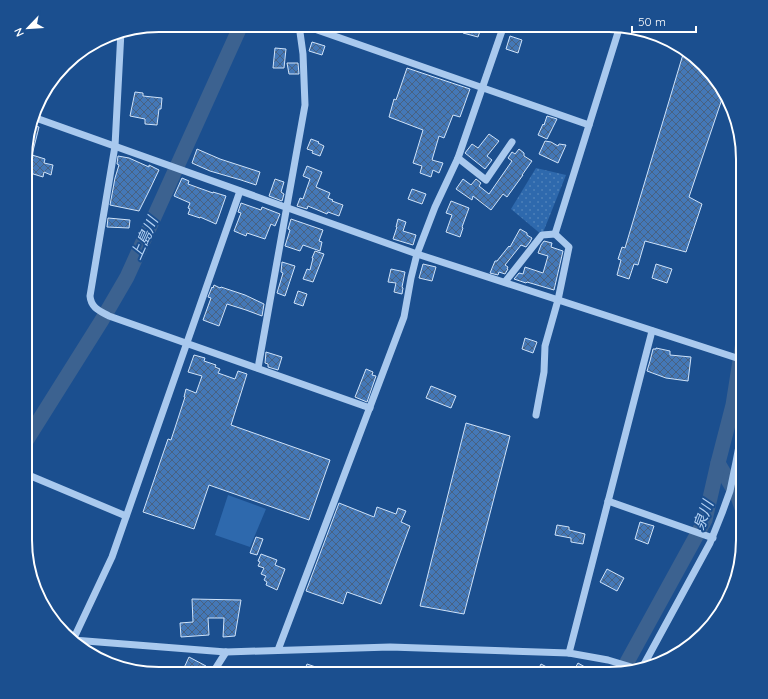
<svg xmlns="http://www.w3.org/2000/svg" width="768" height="699" font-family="Quicksand,'Noto Sans JP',sans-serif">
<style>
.park{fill:url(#park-dots)}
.pitch{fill:#2e69ad}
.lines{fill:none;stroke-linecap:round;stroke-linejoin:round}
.river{stroke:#3c6290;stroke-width:15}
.building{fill:url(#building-cross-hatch);stroke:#cfe3fa}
.minor{stroke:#a9c9ee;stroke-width:7}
.labels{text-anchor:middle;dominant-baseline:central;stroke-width:4;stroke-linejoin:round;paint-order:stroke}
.water-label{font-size:15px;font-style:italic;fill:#b5d3f5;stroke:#1b4f8f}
.rim{fill:none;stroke:#fff;stroke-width:2}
</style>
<defs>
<pattern id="park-dots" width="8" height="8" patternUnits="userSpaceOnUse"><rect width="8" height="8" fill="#2e69ad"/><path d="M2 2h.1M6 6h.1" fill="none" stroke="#4d80b9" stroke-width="1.8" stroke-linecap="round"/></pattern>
<pattern id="building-cross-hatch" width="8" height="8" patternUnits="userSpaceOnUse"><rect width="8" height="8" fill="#4478b7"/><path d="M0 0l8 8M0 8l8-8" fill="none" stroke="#486282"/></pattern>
</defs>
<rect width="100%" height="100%" fill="#1b4f8f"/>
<!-- park -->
<path class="park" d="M536,168L566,175L542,235L511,209Z"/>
<!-- pitch -->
<path class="pitch" d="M228,495L266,509L250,547L215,535Z"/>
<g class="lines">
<!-- river -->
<g class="river">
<path d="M26,441L102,320L127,277L241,25"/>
<path d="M718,463L738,497L743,511"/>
<path d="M621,673L705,520L718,463L733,405L743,342"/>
</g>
</g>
<!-- building -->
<g class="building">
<path d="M465,25H482L478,37L463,33Z"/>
<path d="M510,36L522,40L518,53L506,49Z"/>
<path d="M312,42L325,46L322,55L309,51Z"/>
<path d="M275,48L286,49L284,68H273Z"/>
<path d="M684,51L710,71L724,93L689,197L702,204L686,252L645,241L638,265L634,264L629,279L617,275L621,260L618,259L622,247L625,248Z"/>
<path d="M287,63H298L299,74H289Z"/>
<path d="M407,68L470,89L460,117L453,115L444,138L439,136L432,160L443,163L439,173L433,170L431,177L420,173L422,166L413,163L423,130L389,117L394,99L396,100Z"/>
<path d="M135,92L143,93V96L162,98L161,109H159L157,125L145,124V119L130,116Z"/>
<path d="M547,116L557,119L547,139L538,135L543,124L544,125Z"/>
<path d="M31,125L39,127L32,155L45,159L44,163L53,165L51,175L44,172L43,177L27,172L28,133Z"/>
<path d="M489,134L499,141L487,156L492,160L485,169L465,153L472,144L478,148Z"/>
<path d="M311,139L319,142L318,143L324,146L320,156L312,153L313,151L307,149Z"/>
<path d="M545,141L551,142L558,146L559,144L566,145L558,163L539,154Z"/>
<path d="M197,149L220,159L260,172L256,185L241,180L210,171L192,163Z"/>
<path d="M519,149L524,153V156L532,161L522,175H523L507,197L503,194L491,210L473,196L472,200L456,189L463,179L471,185L476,179L481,183L479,186L489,194L512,161L508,158L512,152L515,154Z"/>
<path d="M118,156L129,158L149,167V165L159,170L150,189L139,211L110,205L115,178L119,165L117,164Z"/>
<path d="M307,166L322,172L316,187L330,193L328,198L333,200L332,201L343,205L339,216L328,212L327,214L308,206L307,209L297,206L300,198L303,199L310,179L303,176Z"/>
<path d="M182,178L189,181L188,184L213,193V192L226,196L219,216L216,224L200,217V218L188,214L190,209L188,208L190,203L174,196Z"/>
<path d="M275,179L284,182L281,192L284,194L282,201L269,196Z"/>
<path d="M412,189L426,194L422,204L408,199Z"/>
<path d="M451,201L469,208L462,227L463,228L460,237L446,232L452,215L446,213Z"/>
<path d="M241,203L261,210L262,207L280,214L275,226L271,224L265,239L247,233L246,236L234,231L241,213L238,212Z"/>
<path d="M108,218L130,220L129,228L107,227Z"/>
<path d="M291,219L323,230L319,241L322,242L320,251L303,245L300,251L285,246L290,230L288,229Z"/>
<path d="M398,219L406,222L403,231L416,235L413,245L393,239L397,227H396Z"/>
<path d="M520,229L527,233V235L532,238L530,242L526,247L521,245L505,265L508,267L507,269H508L505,274L499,272L498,275L490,273L495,261H497L509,246L510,247Z"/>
<path d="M544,241L552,243L551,247L563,251L554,290L527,282L526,283L514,279L519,273L523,274L525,267L543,273L548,256L538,253L541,245Z"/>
<path d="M315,251L324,254L313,282L303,279L307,269L310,270L313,258H312Z"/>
<path d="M282,262L295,266L285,296L277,293L283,273L281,272Z"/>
<path d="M423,264L436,267L432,281L419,278Z"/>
<path d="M656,264L672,269L667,283L652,278Z"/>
<path d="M391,269L405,272L402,287L403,288L402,294L394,292L396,283L388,282Z"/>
<path d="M214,285L220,288L221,287L245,295L264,304L262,316L246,310L227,304L219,326L203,320L211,298L208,297L212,287L213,288Z"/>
<path d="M298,291L307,294L303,306L294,303Z"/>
<path d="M525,338L537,342L533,353L522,349Z"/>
<path d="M656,348L670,351V355L691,357L688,381L666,378L647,371L650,361L653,349H656Z"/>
<path d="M266,352L282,357L278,370L268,367V364L265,363Z"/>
<path d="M194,355L205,358L204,361L216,365L215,367L220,369L218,373L235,379L238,371L247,374L231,425L330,460L309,520L209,485L194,529L143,512L168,439L171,440L185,397H184L186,389L196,393L202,376L188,372Z"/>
<path d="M366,369L373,372L372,375L376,376L367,402L355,397Z"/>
<path d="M431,386L456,396L451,408L426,398Z"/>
<path d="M466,423L510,436L464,614L420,606Z"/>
<path d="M339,503L374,517L377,507L396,514L398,508L406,511L401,522L410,526L381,604L347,592L343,604L306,591Z"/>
<path d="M640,522L654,526L648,544L635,539Z"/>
<path d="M557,525L569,527V530L585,534L583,544L571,542V538L555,535Z"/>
<path d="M256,537L263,539L257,555L250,553Z"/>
<path d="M261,554L277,560L275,565L285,569L277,590L266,585L267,582L264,580L266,576L261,574L264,568L258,566L260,562L258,561Z"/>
<path d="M607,569L624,578L617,591L600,582Z"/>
<path d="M192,599L241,600L235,636L223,637L224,618H208L209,635L181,637L180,623L193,622Z"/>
<path d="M189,657L206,666L202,674H190L183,670Z"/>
<path d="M578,663L597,674H572Z"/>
<path d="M307,664L333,673V674H303Z"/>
<path d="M541,664L560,674H536Z"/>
</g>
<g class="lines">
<!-- minor -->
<g class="minor">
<path d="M303,25L589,125"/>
<path d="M121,31L115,146L90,296C91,308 100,311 109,316L370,408"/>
<path d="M33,117L417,254L743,360"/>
<path d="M458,158L486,180L512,142"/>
<path d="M505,282L542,235L555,234"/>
<path d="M258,368L305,105L303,54L299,25"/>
<path d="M536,415L544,372L545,346L558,300L569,247L555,234L620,26"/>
<path d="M26,474L126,516"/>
<path d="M608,501L713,538"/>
<path d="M73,640L226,652L390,647L569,653L608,660L638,669"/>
<path d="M73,640L112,557L240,191"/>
<path d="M278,650L404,317L411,278L417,254L435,207L458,158L504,25"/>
<path d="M569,653L652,331"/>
<path d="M642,668L710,543L722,513L730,491L736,462L743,425"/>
<path d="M212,674L226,652"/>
</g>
</g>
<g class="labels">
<!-- water labels -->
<g class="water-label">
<text transform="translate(144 238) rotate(-66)">上島川</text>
<text transform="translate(703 515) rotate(-70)">泉川</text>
</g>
</g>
<!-- crop -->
<path d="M0 0H768V699H0ZM159 32H609A127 127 0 0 1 736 159V540A127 127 0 0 1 609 667H159A127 127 0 0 1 32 540V159A127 127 0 0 1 159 32Z" fill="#1b4f8f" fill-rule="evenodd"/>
<path class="rim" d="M159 32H609A127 127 0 0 1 736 159V540A127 127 0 0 1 609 667H159A127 127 0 0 1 32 540V159A127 127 0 0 1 159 32Z"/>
<!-- north arrow -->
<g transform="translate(28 28) rotate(245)" stroke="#1b4f8f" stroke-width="3" paint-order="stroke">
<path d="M0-3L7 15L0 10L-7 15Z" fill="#ffffff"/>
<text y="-6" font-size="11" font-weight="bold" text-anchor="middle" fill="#ffffff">N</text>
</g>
<!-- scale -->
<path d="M632 26v6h64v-6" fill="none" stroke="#ffffff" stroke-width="2"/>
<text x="638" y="26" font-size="12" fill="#ffffff" stroke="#1b4f8f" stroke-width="3" paint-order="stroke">50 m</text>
</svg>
